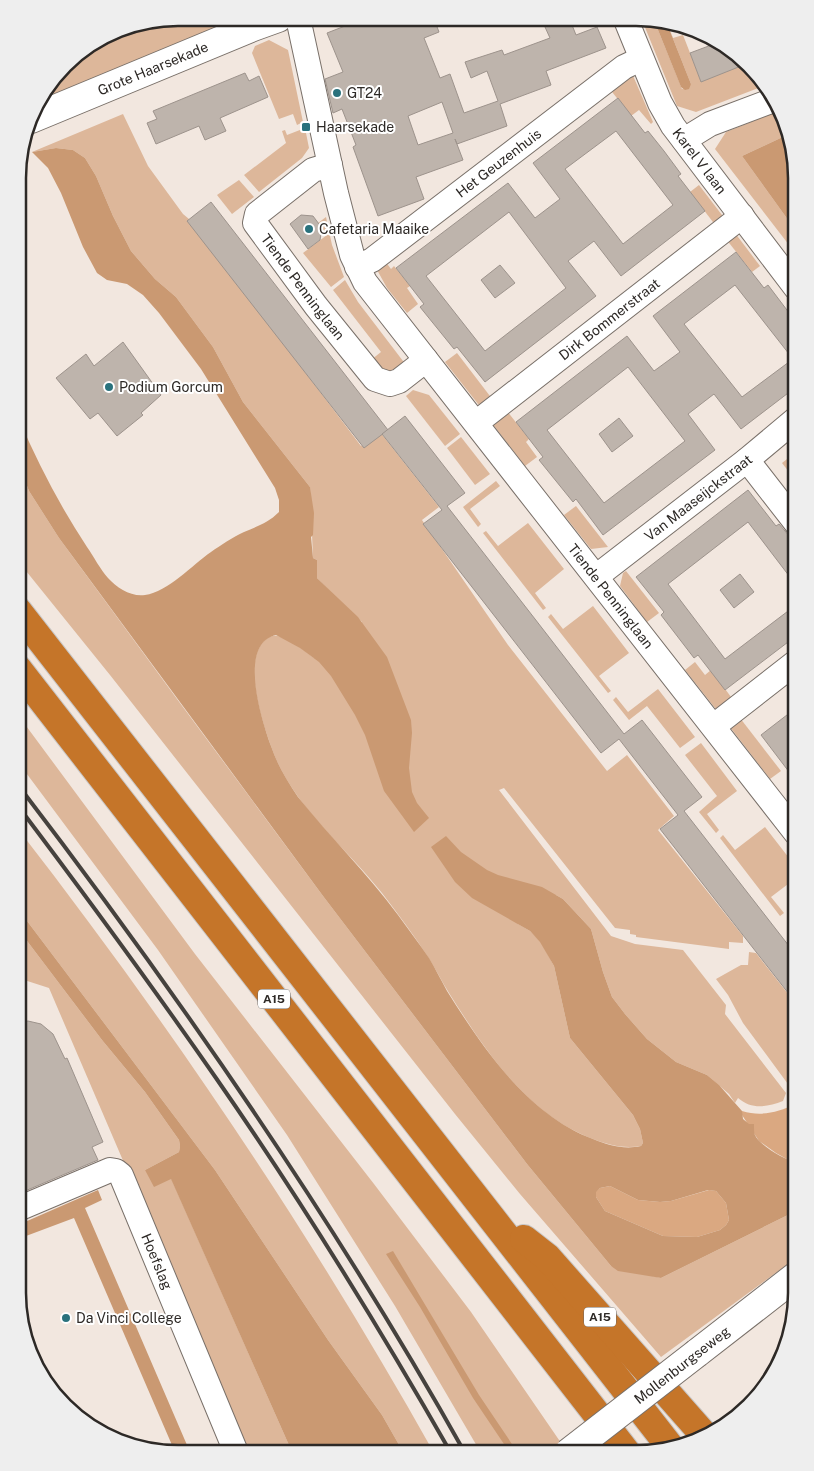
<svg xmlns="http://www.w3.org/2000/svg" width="814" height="1471" font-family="'Public Sans',sans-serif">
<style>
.green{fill:#ddb79a}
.forest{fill:#daa881}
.water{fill:#ca9972;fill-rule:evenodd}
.building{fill:#beb4ac;stroke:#9d938c;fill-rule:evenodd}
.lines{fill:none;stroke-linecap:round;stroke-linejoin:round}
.minor-casing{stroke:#797069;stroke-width:26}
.tertiary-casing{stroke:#797069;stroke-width:30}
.motorway-casing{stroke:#c8c7c7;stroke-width:30}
.minor{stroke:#fff;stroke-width:24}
.tertiary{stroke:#fff;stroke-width:28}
.motorway{stroke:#c57529;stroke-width:28}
.rail{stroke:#46423e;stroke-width:4}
.tertiary-bridge-casing{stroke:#797069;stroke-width:30;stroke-linecap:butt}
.tertiary-bridge{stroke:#fff;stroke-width:28}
.poi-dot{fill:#2a727d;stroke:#fff;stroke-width:2}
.labels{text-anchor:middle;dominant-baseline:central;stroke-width:4;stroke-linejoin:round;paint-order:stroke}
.shield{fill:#fff;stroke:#6c6967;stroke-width:1}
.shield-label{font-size:12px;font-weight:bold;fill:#2d2926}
.street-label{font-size:14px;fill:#2d2926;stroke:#fff}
.poi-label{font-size:14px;fill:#2d2926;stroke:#fff;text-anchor:start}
.rim{fill:none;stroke:#2d2926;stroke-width:2.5}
</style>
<rect width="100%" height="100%" fill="#f2e7df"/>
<!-- green -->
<g class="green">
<path d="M179,18H244L35,106L72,58L117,30Z"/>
<path d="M642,20H654L682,89L691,84L666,21L673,38L683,35L701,81L746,64L761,87L696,112L677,106Z"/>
<path d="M269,40L288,50L303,122L297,125L293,114L279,119L252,53L255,46Z"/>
<path d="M631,71L653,122L651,124L639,110L631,116L609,88Z"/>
<path d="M778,111L788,127L789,134L742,156L796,231V254L715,149L726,132Z"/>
<path d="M123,114L148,166L183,214L189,219L361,446L380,432L439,507L422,520L508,645L607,771L627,755L674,816L658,830L743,936V943L729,942V949L636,937V935L630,934V930L615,928L504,788L499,790L611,936L635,944L683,950L726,1005L725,1014L786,1093L783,1101C767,1107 752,1110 738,1098L735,1103L729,1094L707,1075L676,1062L647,1039L625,1014L612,997L603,972L591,929L563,899L556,895L518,924L530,931L541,942L554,966L570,1038L633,1115L640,1129L643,1143L641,1146C624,1149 609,1145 593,1139C527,1115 485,1050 449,993C442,982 436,969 428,957C414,935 398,914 382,893C344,845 291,805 271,746C262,721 242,661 265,640C268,637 273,635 278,636C291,639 303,650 314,658L362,622L317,578V560L313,558L310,487L243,402L213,347L176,297L155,279L131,251L113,216L96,176L85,158L73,150L56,148L32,152Z"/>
<path d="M305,128L309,148L302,158L259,192L244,175L286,143L282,131L285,130L287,135Z"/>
<path d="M239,180L254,197L232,214L217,195Z"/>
<path d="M699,185L725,219L716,226L690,192Z"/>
<path d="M326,217L332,245L344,277L331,287L303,253L327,235L318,223Z"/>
<path d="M735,233L760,266L752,272L726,239Z"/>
<path d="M385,261L391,269L394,266L410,286L407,288L418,304L407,313L387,288L376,268Z"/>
<path d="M345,280L358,302L406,365L387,374L371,360L381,352L333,290Z"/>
<path d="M457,353L493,400L482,409L445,362Z"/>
<path d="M413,390L429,395L460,434L445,446L406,396Z"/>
<path d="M507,411L529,439L526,442L537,457L525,466L491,422Z"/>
<path d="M461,437L490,474L475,485L447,448Z"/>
<path d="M796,452V481L782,463Z"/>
<path d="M18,463L29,491L59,538L177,699L323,896L527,1164L611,1266L661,1278L796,1211V1258L661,1357L520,1194L455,1114L110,675L18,561Z"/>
<path d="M496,481L500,486L470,509L481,524L478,527L463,507Z"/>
<path d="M576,506L608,547L591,549L564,515Z"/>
<path d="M528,523L564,569L535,593L546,608L543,610L483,533L486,531L498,546Z"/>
<path d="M626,571L659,613L647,622L620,586L623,573Z"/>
<path d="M593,606L629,653L599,676L611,691L608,693L548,617L551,614L563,629Z"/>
<path d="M695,662L705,675L711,670L734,701L719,713L685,670Z"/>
<path d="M658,689L695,737L680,748L647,706L629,720L613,700L616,697L628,712Z"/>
<path d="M18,715L195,954L374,1184L471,1312L568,1453H481L395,1306L287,1135L158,950L18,762Z"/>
<path d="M740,718L781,771L770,779L730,727Z"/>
<path d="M701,743L737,791L707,814L719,830L716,833L699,812L717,796L685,755Z"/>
<path d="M765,827L796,867V878L771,897L784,913L780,916L720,838L723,835L735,850Z"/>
<path d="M18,829C171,1026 312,1235 434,1453H400L398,1443L382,1415L328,1340L215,1170L18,909Z"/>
<path d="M18,929L102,1040L145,1092L179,1140L180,1146L179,1152L145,1170L171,1178L292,1452H248L49,988L18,978Z"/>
<path d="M749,952L756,953L796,1004V1095L743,1023L728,995L716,979L741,965H748Z"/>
</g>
<!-- forest -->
<g class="forest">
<path d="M796,1104V1162H792L776,1153L759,1141L742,1115V1111C762,1117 778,1112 796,1104Z"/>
<path d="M610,1186L638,1200L660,1202L671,1201L709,1190L716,1191L726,1203L729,1220L726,1225L720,1230L697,1237L663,1236L605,1211L596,1197L595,1192L600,1188Z"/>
</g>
<!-- water -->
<g class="water">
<path d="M654,20L666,21L691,84L689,89L685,90L681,87Z"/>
<path d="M789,134L796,179V231L742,156Z"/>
<path d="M56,148L73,150L85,158L96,176L113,216L131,251L155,279L176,297L213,347L243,402L310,487L314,513L313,535L311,537L313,558L317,560V578L358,617L387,657L411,720L412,733L409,768L412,792L417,803L429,818L414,832L384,791L365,735L355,715L331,676L319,662L300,648L276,635C237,644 262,721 271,746C277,764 287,781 298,797C330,837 367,873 398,915C408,929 419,943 429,958C435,968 441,980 447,991C483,1048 527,1114 593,1139C608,1145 624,1150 641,1146L643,1143L640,1129L633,1115L570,1038L554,966L540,942L530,931L472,898L455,882L431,847L446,836L461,852L487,870L498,875L542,887L563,899L591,929L603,972L612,997L625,1014L647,1039L676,1062L707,1075L719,1085L742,1111L743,1119L749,1124H754C754,1127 754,1134 755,1135C759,1145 786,1161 796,1162V1211L661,1278L618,1271L611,1266L527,1164L323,896L59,538L29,491L18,463L19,419C38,464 60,506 87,547C94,557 100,569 108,578C117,588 131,597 145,595C168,592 192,565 211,552C221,545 233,537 244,532C258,526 268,523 279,512V500L275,488L201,369L159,313L143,295L127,284L107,280L97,273L83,247L61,193L48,168L32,152ZM610,1186L638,1200L660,1202L671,1201L708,1190L716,1191L726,1203L729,1220L726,1225L720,1230L697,1237L663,1236L605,1211L596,1197V1192L600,1188Z"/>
<path d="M18,909L215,1170L328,1340L382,1415L398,1443L400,1453L292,1452L171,1179L154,1187L145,1170L179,1152L180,1146L179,1140L145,1092L102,1040L18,929Z"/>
<path d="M98,1190L102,1200L85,1208L190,1452H175L74,1218L18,1239V1225Z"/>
<path d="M393,1251L479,1395L518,1453H510L473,1398L420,1307L386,1254Z"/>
</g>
<!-- building -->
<g class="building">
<path d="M363,19H434L439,32L424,38L440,78L450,74L464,113L498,101L487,71L471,78L465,62L502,50L504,55L550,38L545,27L563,20H570L576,35L597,27L606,48L546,71L551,85L500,104L507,126L457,144L455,139L463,160L416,177L424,199L378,216L353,147L356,145L342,109L333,113L325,79L343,72L327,33ZM442,102L453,133L418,145L408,116Z"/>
<path d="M714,44L741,57L746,64L701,82L690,53Z"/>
<path d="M245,73L249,81L259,76L268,97L220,118L226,131L205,140L199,126L156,144L147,123L157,119L153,111Z"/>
<path d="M618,98L645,133L648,131L664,151L681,174L678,176L705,211L621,276L594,241L568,261L596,296L485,382L457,347L454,349L420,307L424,304L396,268L508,183L535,218L560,199L533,163ZM616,131L673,205L623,244L565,169ZM509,212L566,288L485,351L426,276Z"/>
<path d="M211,202L388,430L364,448L187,221Z"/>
<path d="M301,215L313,216L322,228L320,240L308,249L290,224Z"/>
<path d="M736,252L764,288L768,285L796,322V387L741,429L714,394L688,414L715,450L603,535L576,499L573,502L539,460L543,457L516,422L627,336L654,371L680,352L653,316ZM735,285L793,359L742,397L684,324ZM628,367L685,441L604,503L547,430Z"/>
<path d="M500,265L515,283L495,298L481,280Z"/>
<path d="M123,342L161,395L141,413L143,415L117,436L98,413L90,419L56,378L86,354L94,366Z"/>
<path d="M405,416L465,493L447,506L535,619L624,734L642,720L702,797L684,811L796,955V1003L660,829L678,815L619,739L601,753L423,524L442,510L382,434Z"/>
<path d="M619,418L633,436L612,452L599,434Z"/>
<path d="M748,490L776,526L779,524L796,544V585L748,522L668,584L725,659L796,605V636L725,690L698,655L694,658L661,615L664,612L636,577Z"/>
<path d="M740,574L754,592L734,608L720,590Z"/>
<path d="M796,708V781L761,735Z"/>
<path d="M28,1021L41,1024L53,1034L65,1059L67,1058L103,1142L92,1147L98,1160L18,1194V1023Z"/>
</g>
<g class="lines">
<defs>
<g id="minor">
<path id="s1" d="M298,18L336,193L352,255L365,282L796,833"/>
<path id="s2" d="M626,20L660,103L673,126L796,288"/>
<path d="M684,140L710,124L771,101"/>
<path id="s3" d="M330,165L313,170L257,214L255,223L316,306L375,379L390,384L399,381L426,360"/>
<path id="s4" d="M357,267L372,260L624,67L641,59"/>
<path id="s5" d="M476,423L742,216"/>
<path d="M747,460L796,523"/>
<path id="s6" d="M597,576L747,460L796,419"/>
<path d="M714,726L796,662"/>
<path id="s7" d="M18,1209L110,1170L116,1171L121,1175L236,1452"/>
</g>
<g id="tertiary">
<path id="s8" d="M31,119L253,27L278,18"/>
<path d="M697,1353L796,1276"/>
</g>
<g id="motorway">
<path d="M18,611L671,1448"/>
<path d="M18,669L627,1453"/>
<path d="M524,1239L547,1257L705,1436"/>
</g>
</defs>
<!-- minor casing -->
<use href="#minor" class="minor-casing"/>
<!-- tertiary casing -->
<use href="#tertiary" class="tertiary-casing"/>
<!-- motorway casing -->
<use href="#motorway" class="motorway-casing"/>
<!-- minor -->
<use href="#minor" class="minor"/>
<!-- tertiary -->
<use href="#tertiary" class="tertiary"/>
<!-- motorway -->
<use href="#motorway" class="motorway"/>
<!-- rail -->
<g class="rail">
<path d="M18,785C181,998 334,1219 465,1453"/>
<path d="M18,806C86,896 152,986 216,1078C300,1199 378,1325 451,1453"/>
</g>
<defs>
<path id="tertiary-bridge" d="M568,1453L697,1353"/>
</defs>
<!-- tertiary-bridge casing -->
<use href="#tertiary-bridge" class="tertiary-bridge-casing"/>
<!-- tertiary-bridge -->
<use href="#tertiary-bridge" class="tertiary-bridge"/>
</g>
<!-- markers -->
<g class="poi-dot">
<circle cx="337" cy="93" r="5"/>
<rect x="301" y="122" width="10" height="10" rx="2.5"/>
<circle cx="309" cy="229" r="5"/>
<circle cx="109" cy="387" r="5"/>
<circle cx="66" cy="1318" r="5"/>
</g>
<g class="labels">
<!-- shield labels -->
<g class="shield">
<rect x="258" y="989.5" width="32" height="19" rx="4"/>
<rect x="584" y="1307.5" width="32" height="19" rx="4"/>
</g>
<g class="shield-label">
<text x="274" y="999">A15</text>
<text x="600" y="1317">A15</text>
</g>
<!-- street labels -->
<g class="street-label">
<text stroke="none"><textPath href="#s8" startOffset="132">Grote Haarsekade</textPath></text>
<text stroke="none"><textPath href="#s2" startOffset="160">Karel V laan</textPath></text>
<text stroke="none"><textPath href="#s4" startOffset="176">Het Geuzenhuis</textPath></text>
<text stroke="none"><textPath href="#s3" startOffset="178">Tiende Penninglaan</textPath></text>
<text stroke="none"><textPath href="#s5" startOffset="169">Dirk Bommerstraat</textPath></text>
<text stroke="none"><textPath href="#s6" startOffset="128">Van Maaseijckstraat</textPath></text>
<text stroke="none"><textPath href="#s1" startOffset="672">Tiende Penninglaan</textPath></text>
<text stroke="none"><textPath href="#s7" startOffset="206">Hoefslag</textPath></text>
<text transform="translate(682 1365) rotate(-38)">Mollenburgseweg</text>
</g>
<!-- poi labels -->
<g class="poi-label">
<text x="347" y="93">GT24</text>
<text x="316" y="127">Haarsekade</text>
<text x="319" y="229">Cafetaria Maaike</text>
<text x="119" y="387">Podium Gorcum</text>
<text x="76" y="1318">Da Vinci College</text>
</g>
</g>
<!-- crop -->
<path d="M0 0H814V1471H0ZM178 26H636A152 152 0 0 1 788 178V1293A152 152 0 0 1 636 1445H178A152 152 0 0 1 26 1293V178A152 152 0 0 1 178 26Z" fill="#eee" fill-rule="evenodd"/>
<path class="rim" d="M178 26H636A152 152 0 0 1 788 178V1293A152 152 0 0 1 636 1445H178A152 152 0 0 1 26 1293V178A152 152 0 0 1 178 26Z"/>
</svg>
